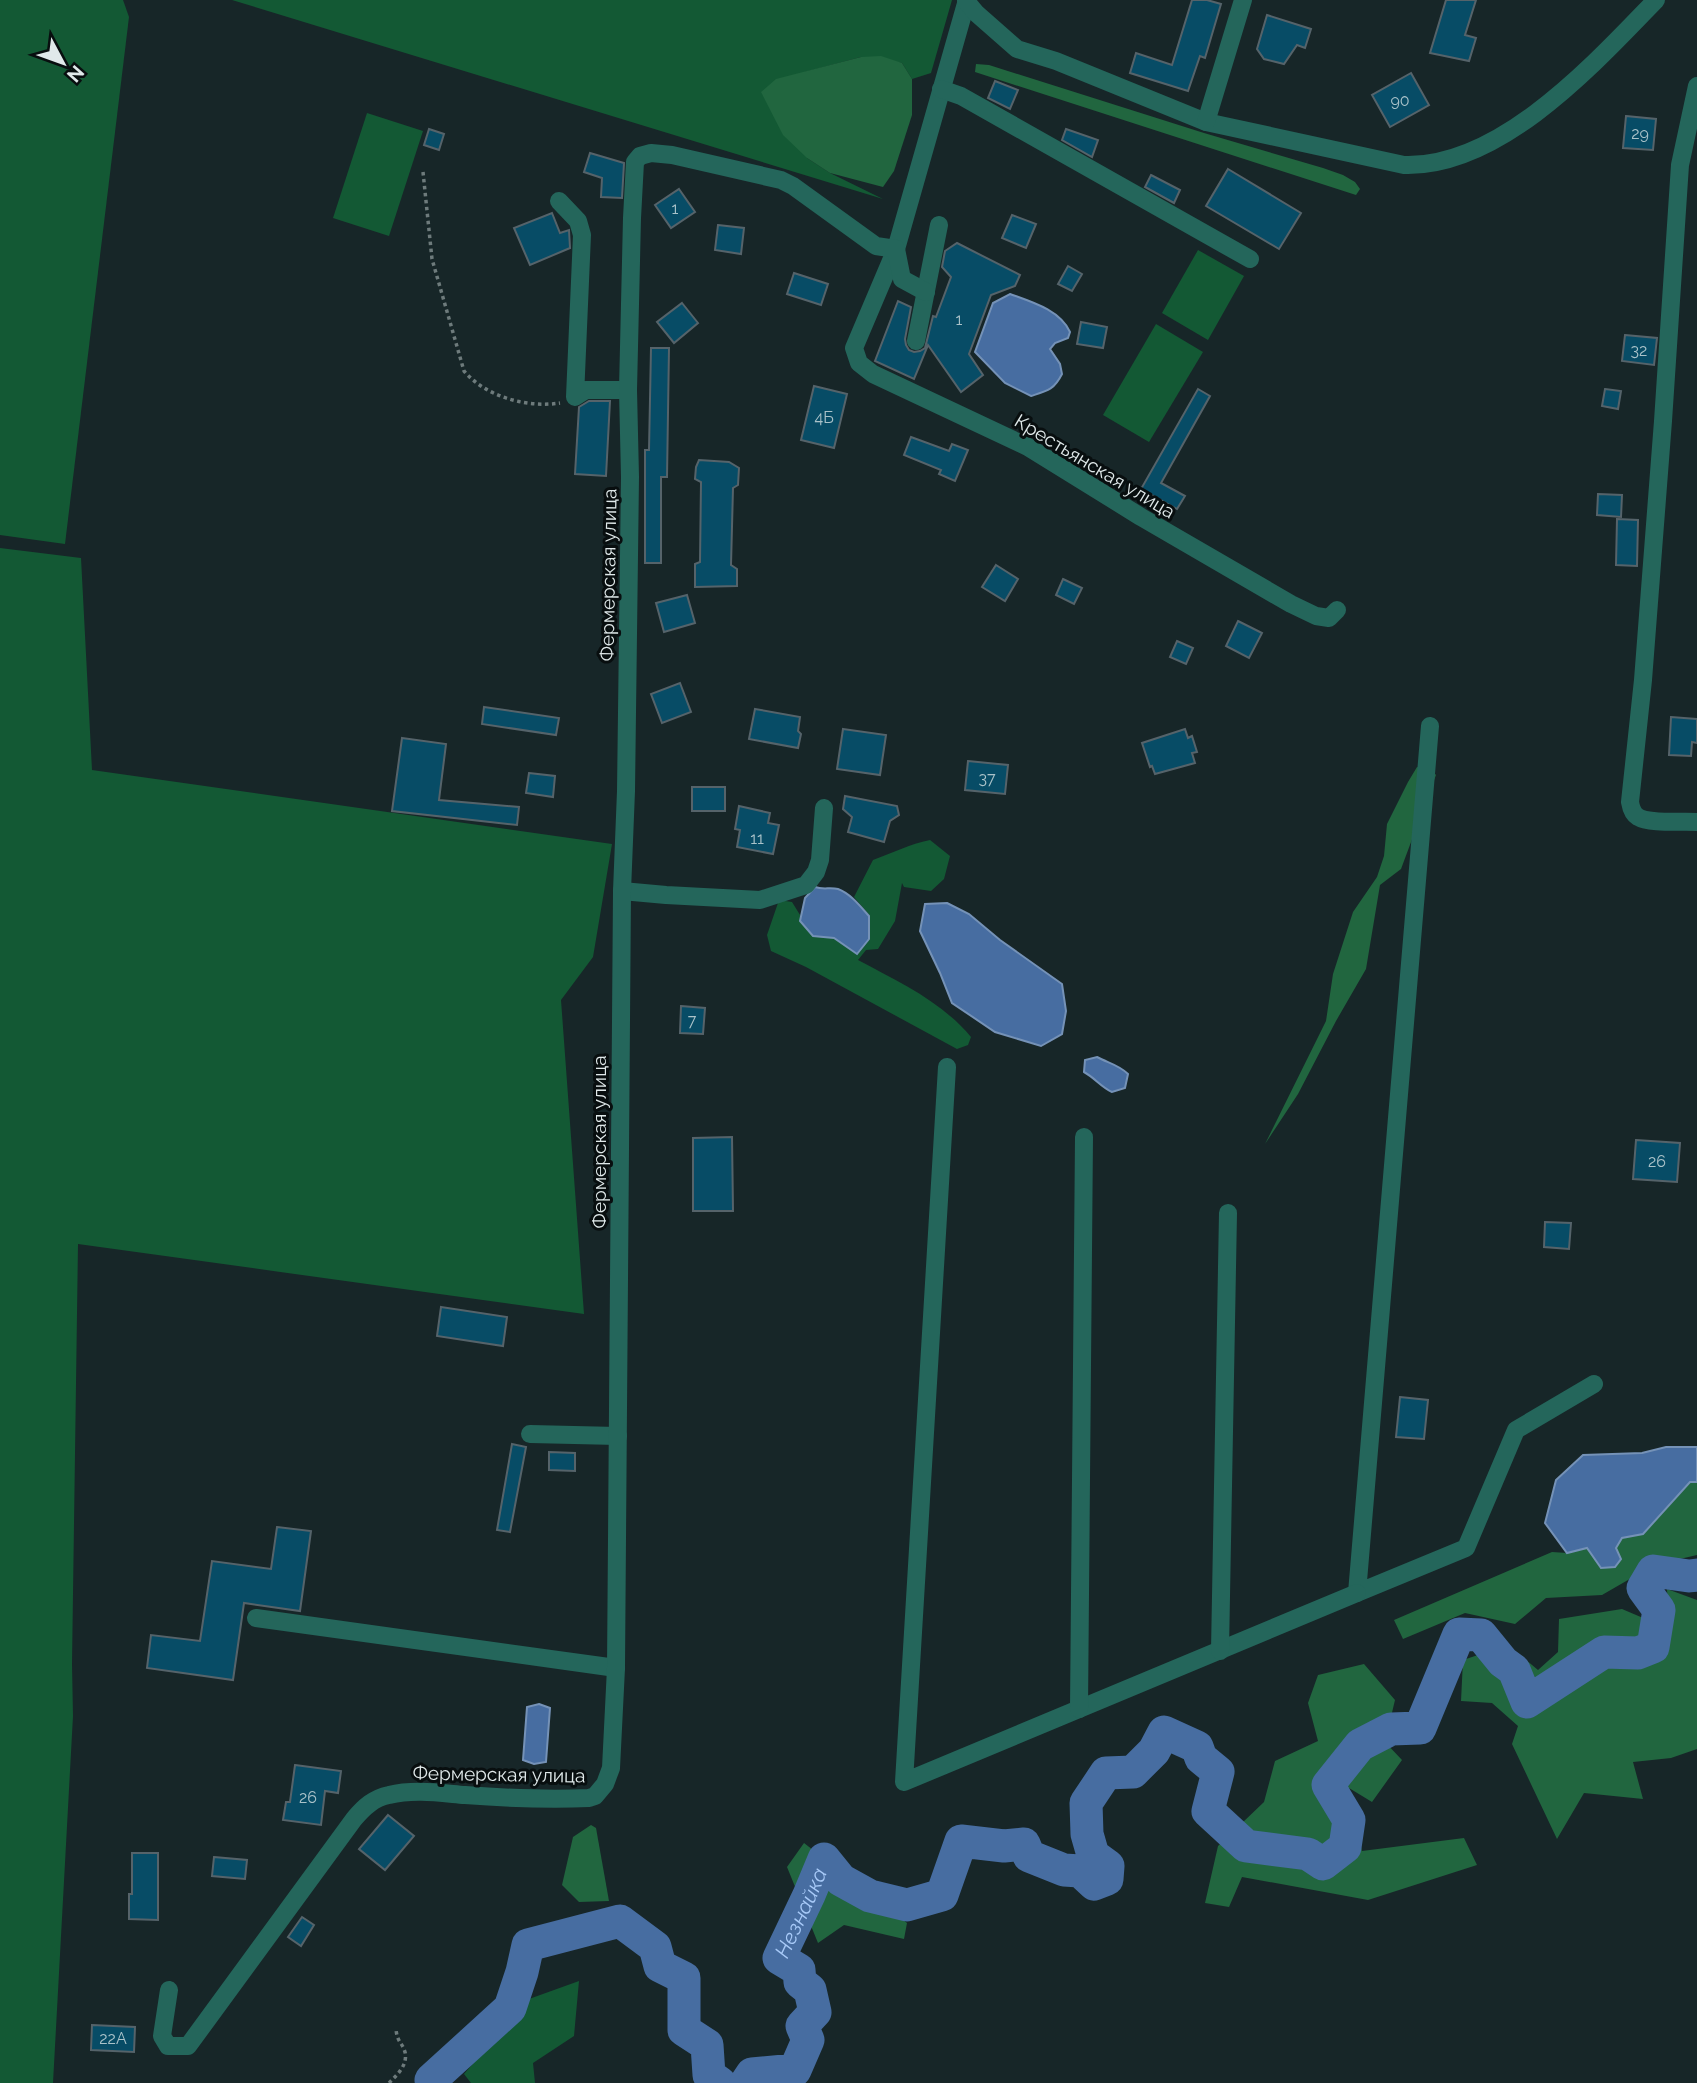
<svg xmlns="http://www.w3.org/2000/svg" width="1697" height="2083" font-family="Raleway,sans-serif">
<style>
.green{fill:#135934}
.forest{fill:#21663f}
.water{fill:#476da1;stroke:#7592b7;stroke-width:2}
.lines{fill:none;stroke-linecap:round;stroke-linejoin:round}
.river{stroke:#476da1;stroke-width:33}
.building{fill:#074c66;stroke:#55636a;stroke-width:2}
.path{stroke:#6e7b7c;stroke-width:3.5;stroke-dasharray:3.5 3.5;stroke-linecap:butt}
.minor{stroke:#24665b;stroke-width:18}
.labels{text-anchor:middle;dominant-baseline:central;stroke-width:6;stroke-linejoin:round;paint-order:stroke}
.number-label{font-size:16px;fill:#aac2c9}
.street-label{font-size:19px;fill:#e0e9ea;stroke:#080e0f}
.water-label{font-size:21px;font-style:italic;fill:#a8caf8;stroke:#080e0f}
</style>
<rect width="100%" height="100%" fill="#172628"/>
<!-- green -->
<g class="green">
<path d="M0,0H123L129,17L65,544L0,535Z"/>
<path d="M232,0H952L931,73L912,79L902,63L861,57L805,72L807,158L830,173L883,199Z"/>
<path d="M367,113L423,131L389,236L333,218Z"/>
<path d="M1198,250L1244,276L1208,340L1162,313Z"/>
<path d="M1156,324L1203,352L1149,442L1103,415Z"/>
<path d="M0,548L81,558L92,770L612,844L593,957L561,1000L584,1314L78,1244L72,1664L73,1716L53,2083H0Z"/>
<path d="M930,840L950,856L944,879L931,891L904,887L902,883L895,921L878,949L866,950L858,960C899,982 941,1001 971,1037L968,1045L957,1049L806,967L771,951L767,935L779,900L792,902L813,936L834,938L857,953L870,938V916L854,897L873,860C892,853 910,844 930,840Z"/>
<path d="M579,1981L574,2036L533,2063L535,2083H471L464,2074L529,1999Z"/>
</g>
<!-- forest -->
<g class="forest">
<path d="M881,56L902,63L912,79V115L894,171L883,187L830,173L807,158L783,135L761,92L776,79L861,57Z"/>
<path d="M976,64L989,65L1204,133L1323,168L1343,175L1355,182L1360,189L1356,195L975,72Z"/>
<path d="M1417,767L1431,769L1436,775L1401,869L1380,885L1366,969L1336,1021L1298,1094L1265,1144L1326,1021L1333,974L1353,912L1377,877L1384,856L1387,824L1408,782Z"/>
<path d="M1691,1482H1697V1555L1654,1565L1602,1595L1546,1598L1515,1624L1465,1613L1403,1639L1394,1620L1552,1552L1567,1553L1587,1548L1601,1568L1622,1538L1643,1534Z"/>
<path d="M1667,1589L1697,1600V1749L1671,1758L1633,1762L1643,1799L1584,1793L1557,1839L1512,1744L1518,1726L1492,1703L1461,1701L1463,1660L1508,1645L1538,1670L1558,1652L1559,1619L1622,1609L1669,1629Z"/>
<path d="M1364,1664L1395,1700L1385,1742L1402,1760L1372,1802L1349,1788L1362,1851L1464,1838L1477,1865L1368,1900L1242,1877L1229,1907L1205,1903L1218,1846L1264,1802L1275,1761L1318,1741L1308,1703L1318,1675Z"/>
<path d="M591,1825L596,1828L609,1901L579,1902L562,1885L573,1837Z"/>
<path d="M804,1843L907,1923L904,1939L844,1925L818,1943L787,1867Z"/>
</g>
<!-- water -->
<g class="water">
<path d="M1010,294C1032,302 1060,310 1070,332L1068,338L1055,343L1050,349L1060,364L1062,374C1054,390 1047,391 1031,396L1005,383L975,352L993,303Z"/>
<path d="M815,887C823,890 830,887 838,889C851,894 860,906 869,916V939L857,954L834,938L813,936L800,921L805,898Z"/>
<path d="M947,903L969,914L1000,940L1062,984L1066,1011L1062,1034L1041,1046L995,1032L952,1003L940,973L920,931L925,904Z"/>
<path d="M1097,1057C1108,1063 1119,1065 1128,1074L1125,1088L1112,1092C1101,1087 1095,1078 1084,1072L1085,1060Z"/>
<path d="M1666,1447H1697V1482H1690L1643,1534L1622,1538L1616,1548L1621,1559L1615,1567L1601,1568L1587,1548L1567,1553L1545,1523L1556,1480L1583,1455L1642,1453Z"/>
<path d="M539,1704L550,1708L546,1762L534,1764L523,1760L527,1707Z"/>
</g>
<g class="lines">
<!-- river -->
<g class="river">
<path d="M432,2083L431,2080L510,2008L522,1972L528,1945L620,1921L655,1947L660,1966L684,1978V2030L707,2045L709,2075L720,2083"/>
<path id="s1" d="M746,2083L752,2074L795,2070L808,2040L802,2026L815,2012L810,1990L800,1982L799,1970L779,1958L809,1895L824,1859L841,1880L870,1896L907,1905L942,1895L961,1841L1004,1846L1024,1844L1029,1856L1064,1870L1080,1871L1094,1884L1107,1879L1108,1866L1093,1855L1087,1834L1086,1803L1106,1773L1133,1772L1154,1751L1164,1732L1197,1747L1201,1758L1218,1772L1208,1811L1246,1846L1308,1854L1323,1864L1345,1847L1349,1820L1328,1785L1360,1745L1391,1729L1420,1728L1459,1634L1481,1635L1503,1662L1514,1670L1527,1702L1604,1652L1638,1653L1653,1647L1659,1610L1643,1588L1653,1571L1689,1576L1697,1575"/>
</g>
</g>
<!-- building -->
<g class="building">
<path d="M1192,0H1207L1221,4L1205,58L1200,56L1188,91L1130,73L1136,53L1172,65Z"/>
<path d="M1446,0H1476L1465,35L1476,38L1469,61L1430,53Z"/>
<path d="M1267,15L1311,29L1305,48L1297,45L1284,64L1264,59L1257,49Z"/>
<path d="M1411,73L1429,105L1390,127L1372,95Z"/>
<path d="M995,81L1018,90L1010,109L988,98Z"/>
<path d="M1626,116L1656,119L1653,150L1623,148Z"/>
<path d="M429,129L444,134L439,150L424,145Z"/>
<path d="M1066,129L1098,140L1092,157L1062,140Z"/>
<path d="M590,153L624,163L622,198L601,197L602,178L584,172Z"/>
<path d="M1228,169L1301,213L1279,249L1206,206Z"/>
<path d="M1151,175L1180,190L1174,203L1145,187Z"/>
<path d="M679,189L695,212L671,228L655,205Z"/>
<path d="M552,213L560,233L569,230L570,248L530,265L514,228Z"/>
<path d="M1012,215L1036,224L1026,248L1002,238Z"/>
<path d="M718,225L744,228L741,254L715,250Z"/>
<path d="M957,243L1020,275L1015,286L991,295L969,354L983,375L961,392L928,345L914,379L875,361L898,301L911,307L905,339L906,345L909,350L914,352L920,351L925,348L933,316L936,317L951,277L942,267L945,251Z"/>
<path d="M1068,266L1082,274L1072,291L1058,284Z"/>
<path d="M794,273L828,284L821,305L787,294Z"/>
<path d="M682,303L698,323L674,343L657,322Z"/>
<path d="M1081,322L1107,327L1103,348L1077,344Z"/>
<path d="M1625,335L1657,338L1654,365L1622,361Z"/>
<path d="M651,348H669L667,477H661V563H645V450H649Z"/>
<path d="M814,386L847,394L834,448L801,440Z"/>
<path d="M1198,389L1210,396L1161,483L1185,496L1177,509L1141,489Z"/>
<path d="M1605,389L1621,391L1618,409L1602,406Z"/>
<path d="M589,401H610L606,476L575,474L579,407Z"/>
<path d="M911,437L949,451L952,444L968,450L955,481L939,474L941,470L904,455Z"/>
<path d="M699,460L729,462L739,468L738,485L733,488L731,565L737,569V586L695,587V564L700,562L701,482L695,479L696,467Z"/>
<path d="M1598,494L1622,495L1621,517L1597,515Z"/>
<path d="M1617,519L1638,520L1637,566L1616,565Z"/>
<path d="M996,565L1018,579L1005,601L982,587Z"/>
<path d="M1063,579L1082,588L1074,604L1056,595Z"/>
<path d="M687,595L695,623L664,632L656,603Z"/>
<path d="M1238,621L1262,633L1249,658L1226,646Z"/>
<path d="M1177,641L1193,648L1186,664L1170,657Z"/>
<path d="M680,683L691,712L662,723L651,694Z"/>
<path d="M484,707L559,718L556,735L482,724Z"/>
<path d="M755,709L800,717L798,731L801,734L798,748L749,739Z"/>
<path d="M1671,717L1697,719V743L1692,742L1691,756L1669,755Z"/>
<path d="M843,729L886,735L880,775L837,769Z"/>
<path d="M1185,729L1188,738L1192,736L1197,752L1192,753L1195,763L1155,774L1152,766L1150,767L1142,743Z"/>
<path d="M402,738L446,744L439,800L519,807L517,825L392,811Z"/>
<path d="M968,761L1008,765L1005,794L965,790Z"/>
<path d="M529,773L555,776L553,797L526,793Z"/>
<rect x="692" y="787" width="33" height="24"/>
<path d="M845,796L897,806L899,815L890,821L884,842L848,832L852,817L843,809Z"/>
<path d="M739,806L770,813L768,823L779,825L773,854L737,847L740,830L735,829Z"/>
<path d="M681,1006L705,1008L703,1034L680,1033Z"/>
<path d="M732,1137L733,1211H693V1138Z"/>
<path d="M1636,1140L1680,1143L1677,1182L1633,1179Z"/>
<path d="M1545,1222L1571,1223L1569,1249L1544,1247Z"/>
<path d="M441,1307L507,1317L503,1346L437,1336Z"/>
<path d="M1400,1397L1428,1400L1424,1439L1396,1437Z"/>
<path d="M512,1444L526,1447L510,1532L497,1530Z"/>
<path d="M549,1452L575,1453V1471L549,1470Z"/>
<path d="M277,1527L311,1531L300,1611L244,1603L233,1680L147,1668L151,1635L200,1641L212,1561L271,1569Z"/>
<path d="M295,1765L341,1771L338,1793L325,1791L321,1825L283,1820L286,1802H290Z"/>
<path d="M388,1815L414,1836L385,1870L359,1849Z"/>
<path d="M132,1853H158V1920L129,1919V1894H132Z"/>
<path d="M214,1857L247,1860L245,1879L212,1876Z"/>
<path d="M302,1917L314,1925L301,1946L288,1937Z"/>
<path d="M92,2025L135,2027L134,2052L91,2050Z"/>
</g>
<g class="lines">
<!-- path -->
<g class="path">
<path d="M423,172L432,259L464,371C486,397 527,408 560,403"/>
<path d="M389,2083C397,2075 408,2065 405,2052C402,2042 397,2042 396,2029"/>
</g>
<!-- minor -->
<g class="minor">
<path d="M967,0L896,249L854,348L859,363L873,374L1028,447L1141,517L1291,604L1316,616L1329,618L1337,610"/>
<path d="M966,1L976,13L1017,49L1056,61L1206,122L1404,165C1500,168 1594,64 1656,0"/>
<path d="M1697,86L1680,165L1663,421L1643,680L1630,802C1631,808 1633,814 1638,817C1649,824 1683,821 1697,822"/>
<path d="M941,89L961,96L1250,259"/>
<path d="M1206,122L1243,0"/>
<path d="M559,201L578,221L582,235L575,397L586,390H628"/>
<path d="M916,341L939,225"/>
<path d="M1430,726L1357,1593L1466,1548L1516,1430L1594,1384"/>
<path d="M622,891L666,895L760,900L806,885L816,872L820,860L824,808"/>
<path d="M947,1067L904,1782L1357,1593"/>
<path d="M530,1434L618,1436"/>
<path d="M256,1618L616,1668"/>
<path d="M1220,1651L1228,1213"/>
<path d="M1079,1709L1084,1137"/>
<path d="M169,1990L162,2036L168,2046H188L354,1819C364,1807 374,1798 389,1795C414,1789 440,1793 465,1795C505,1798 548,1800 589,1798L595,1796L605,1784L611,1768L616,1668L622,891L626,791L630,477L628,390L632,218L635,162L640,156L651,153L672,155L781,180L793,186L876,246L896,249L902,279L926,292"/>
</g>
</g>
<g class="labels">
<!-- number labels -->
<g class="number-label">
<text x="1400" y="100">90</text>
<text x="1640" y="133">29</text>
<text x="675" y="208">1</text>
<text x="959" y="319">1</text>
<text x="1639" y="350">32</text>
<text x="824" y="417">4Б</text>
<text x="987" y="778">37</text>
<text x="757" y="838">11</text>
<text x="692" y="1020">7</text>
<text x="1657" y="1161">26</text>
<text x="308" y="1797">26</text>
<text x="113" y="2038">22А</text>
</g>
<!-- street labels -->
<g class="street-label">
<text transform="translate(1095 466) rotate(31)">Крестьянская улица</text>
<text transform="translate(608 575) rotate(-89)">Фермерская улица</text>
<text transform="translate(599 1142) rotate(-90)">Фермерская улица</text>
<text transform="translate(499 1774) rotate(1)">Фермерская улица</text>
</g>
<!-- water labels -->
<g class="water-label">
<text stroke="none"><textPath href="#s1" startOffset="242">Незнайка</textPath></text>
</g>
</g>
<!-- north arrow -->
<g transform="translate(63 63) rotate(131)" stroke="#080e0f" stroke-width="5" paint-order="stroke">
<path d="M0-5L12 26L0 18L-12 26Z" fill="#e0e9ea"/>
<text y="-10" font-size="19" font-weight="bold" text-anchor="middle" fill="#e0e9ea">N</text>
</g>
</svg>
